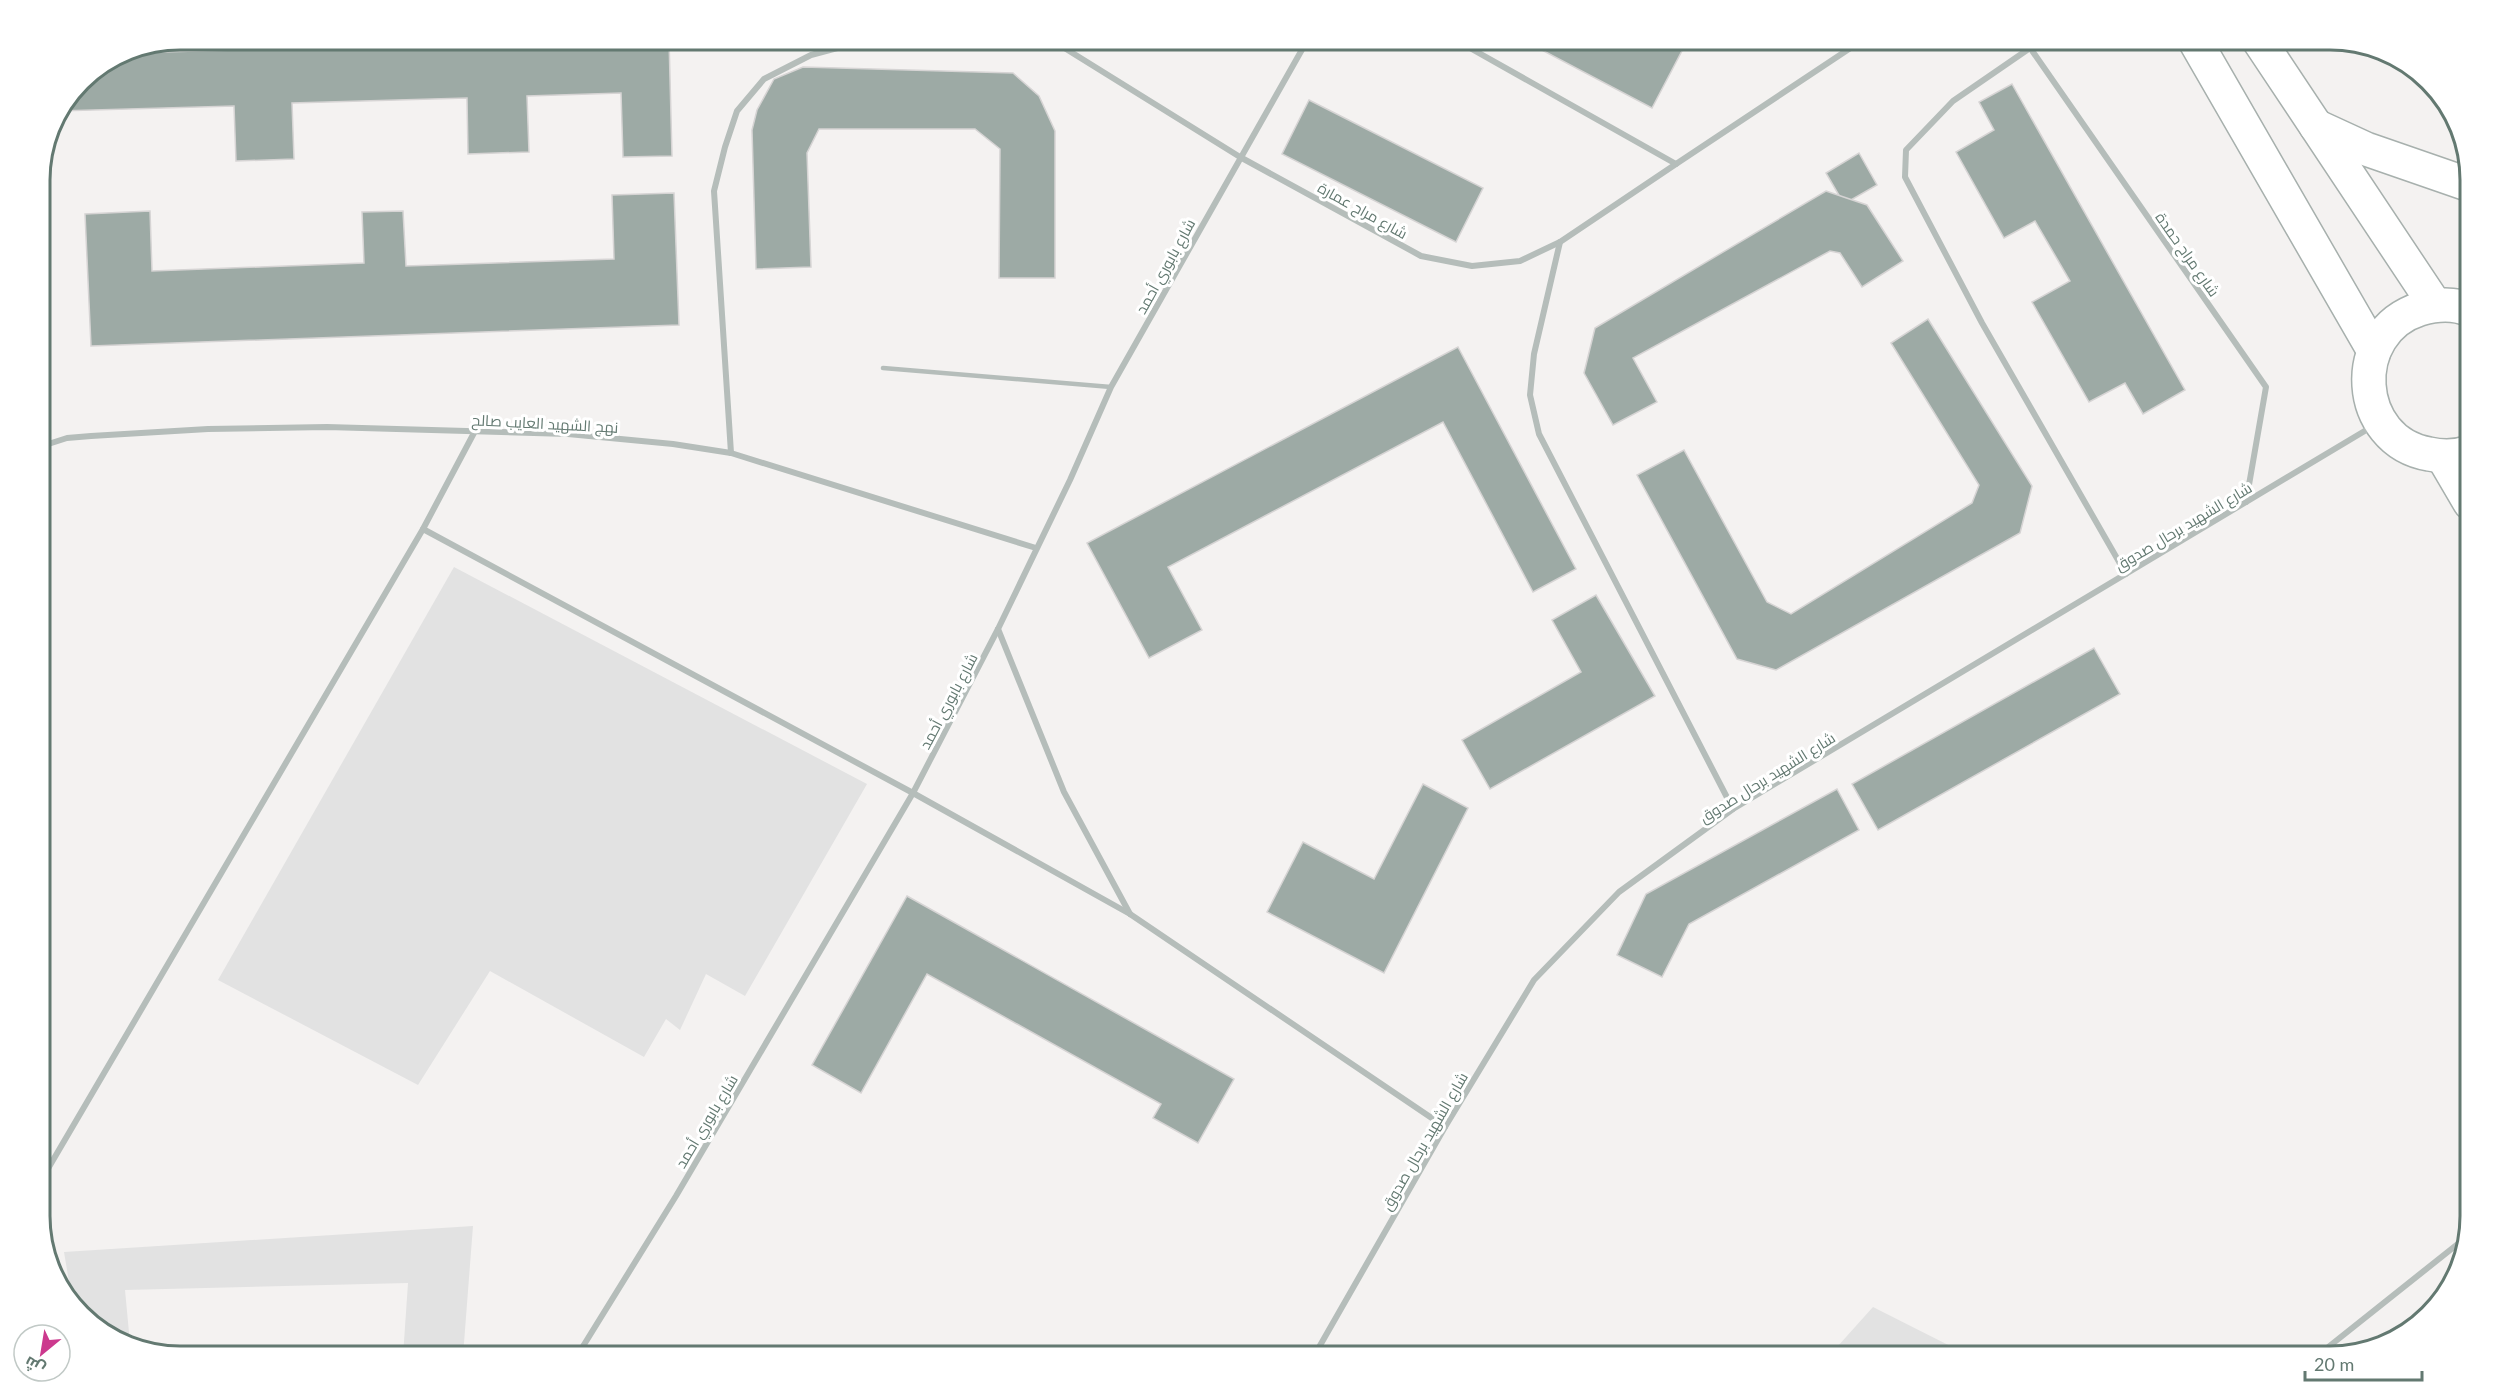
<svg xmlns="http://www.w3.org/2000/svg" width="2509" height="1395" font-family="Lato,Cairo,sans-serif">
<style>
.built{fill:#e2e2e2}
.building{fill:#9daaa5;stroke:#d6d4d4;stroke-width:1.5}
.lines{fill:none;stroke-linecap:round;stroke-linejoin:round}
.primary-casing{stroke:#a7b0ad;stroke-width:36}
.service{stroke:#b5bdba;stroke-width:4.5}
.minor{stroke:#b5bdba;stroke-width:6}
.primary{stroke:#fff;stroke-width:33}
.labels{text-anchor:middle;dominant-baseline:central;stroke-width:6;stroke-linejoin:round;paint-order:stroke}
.street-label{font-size:15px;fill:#637971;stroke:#fff}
.rim{fill:none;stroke:#637971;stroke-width:3}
</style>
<rect width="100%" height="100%" fill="#f4f2f1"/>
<!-- built -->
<g class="built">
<path d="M2341,42L2400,58L2412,70L2346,49Z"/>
<path d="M454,567L867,784L745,996L706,974L680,1030L666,1019L644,1057L490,971L418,1085L218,980Z"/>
<path d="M473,1226L463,1356H403L408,1283L125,1290L130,1343L109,1337L72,1300L64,1252Z"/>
<path d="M1873,1307L1970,1356H1829Z"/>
</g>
<!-- building -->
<g class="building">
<path d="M669,39L672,156L623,157L621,93L527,96L529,152L468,154L467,98L292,103L294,159L236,161L234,106L58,111L80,80L121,53Z"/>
<path d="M1521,39H1673L1685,45L1652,108Z"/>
<path d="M803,67L1013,73L1039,96L1055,131V278H999L1000,149L975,129H819L807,153L811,267L756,269L752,130L757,110L774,79Z"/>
<path d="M2012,84L2185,390L2143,414L2125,383L2089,402L2032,302L2070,281L2035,221L2004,238L1956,152L1994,130L1979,102Z"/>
<path d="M1309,100L1483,188L1456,242L1282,154Z"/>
<path d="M1859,153L1877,185L1844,204L1826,173Z"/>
<path d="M1826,191L1867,205L1903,261L1862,287L1840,253L1830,251L1633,358L1657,402L1613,425L1584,373L1595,328Z"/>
<path d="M674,193L679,325L91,346L85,214L150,211L152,271L364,263L362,212L403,211L406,266L614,259L612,195Z"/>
<path d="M1928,319L2032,486L2020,533L1776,670L1737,659L1637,475L1684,450L1767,602L1791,614L1972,503L1979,485L1891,343Z"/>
<path d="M1458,347L1576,569L1533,592L1443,422L1168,567L1202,630L1149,658L1087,543Z"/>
<path d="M1596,595L1655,696L1490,789L1462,740L1581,672L1552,620Z"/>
<path d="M2094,648L2120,694L1878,830L1852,784Z"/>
<path d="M1423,784L1468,808L1384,973L1267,912L1303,842L1374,879Z"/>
<path d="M1837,789L1859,830L1689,924L1662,977L1617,955L1646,894Z"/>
<path d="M907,896L1234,1079L1198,1143L1153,1118L1161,1104L927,974L861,1093L812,1065Z"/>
</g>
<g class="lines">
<defs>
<g id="primary">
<path d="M2194,39L2374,351"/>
<path d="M2258,39L2435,305"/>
<path d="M2316,126L2366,149L2470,185"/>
<path d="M2470,310C2454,303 2437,304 2420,309C2347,332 2354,441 2429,454C2443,457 2456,457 2470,452"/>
<path d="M2443,457L2470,503"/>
</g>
</defs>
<!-- primary casing -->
<use href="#primary" class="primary-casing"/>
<!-- service -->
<path class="service" d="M883,368L1111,387"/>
<!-- minor -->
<g class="minor">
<path d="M1050,39L1240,157L1421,256L1472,266L1520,261L1560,242L1676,164"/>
<path d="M1454,39L1676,164L1864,39"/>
<path d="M2024,39L2266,387L2246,502"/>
<path d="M2030,48L1953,101L1906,150L1905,177L1982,323L2126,574"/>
<path d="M1560,242L1534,354L1530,395L1539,434L1733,809"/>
<path d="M39,447L67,438L91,436L208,429L327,427L568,434L673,444L731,453L1036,548"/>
<path d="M731,453L714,191L725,147L737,111L764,79L811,55L871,39"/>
<path d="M423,529L913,793L1130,914L1445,1127"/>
<path d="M998,629L1064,792L1130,914"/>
<path d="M39,1184L423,529L475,431"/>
<path d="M577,1356L676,1196L913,793L998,629L1070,480L1111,387L1308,39"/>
<path d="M1314,1356L1445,1127L1534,980L1619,892L1733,809L2373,426"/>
<path d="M2317,1356L2464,1239"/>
</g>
<!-- primary -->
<use href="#primary" class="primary"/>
</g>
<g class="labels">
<!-- street labels -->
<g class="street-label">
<text transform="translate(1363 210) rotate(29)">شارع مراح عمارة</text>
<text transform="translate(2188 254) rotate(55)">شارع مراح حمدة</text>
<text transform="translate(1165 266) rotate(-61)">شارع بابوري أحمد</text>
<text transform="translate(545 423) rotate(3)">نهج الشهيد العايب صالح</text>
<text transform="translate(2183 526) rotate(-31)">شارع الشهيد برحال صدوق</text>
<text transform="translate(948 701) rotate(-62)">شارع بابوري أحمد</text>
<text transform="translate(1767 777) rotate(-32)">شارع الشهيد برحال صدوق</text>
<text transform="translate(706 1121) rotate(-59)">شارع بابوري أحمد</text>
<text transform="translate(1424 1141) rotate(-60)">شارع الشهيد برحال صدوق</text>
</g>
</g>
<!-- crop -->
<path d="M0 0H2509V1395H0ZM180 50H2330A130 130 0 0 1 2460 180V1216A130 130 0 0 1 2330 1346H180A130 130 0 0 1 50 1216V180A130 130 0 0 1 180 50Z" fill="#fff" fill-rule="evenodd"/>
<path class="rim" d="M180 50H2330A130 130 0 0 1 2460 180V1216A130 130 0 0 1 2330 1346H180A130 130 0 0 1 50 1216V180A130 130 0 0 1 180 50Z"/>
<!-- north arrow -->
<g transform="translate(42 1353) rotate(210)"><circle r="28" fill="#ffffff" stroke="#c1c9c6" stroke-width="1.5"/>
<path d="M0-4.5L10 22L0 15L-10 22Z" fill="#cc398e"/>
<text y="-9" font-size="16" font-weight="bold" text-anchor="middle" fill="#637971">ش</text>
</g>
<!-- scale -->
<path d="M2305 1371v9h117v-9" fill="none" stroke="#637971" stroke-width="3"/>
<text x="2314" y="1371" font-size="18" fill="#637971" stroke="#ffffff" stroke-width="4.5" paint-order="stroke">20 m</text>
</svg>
